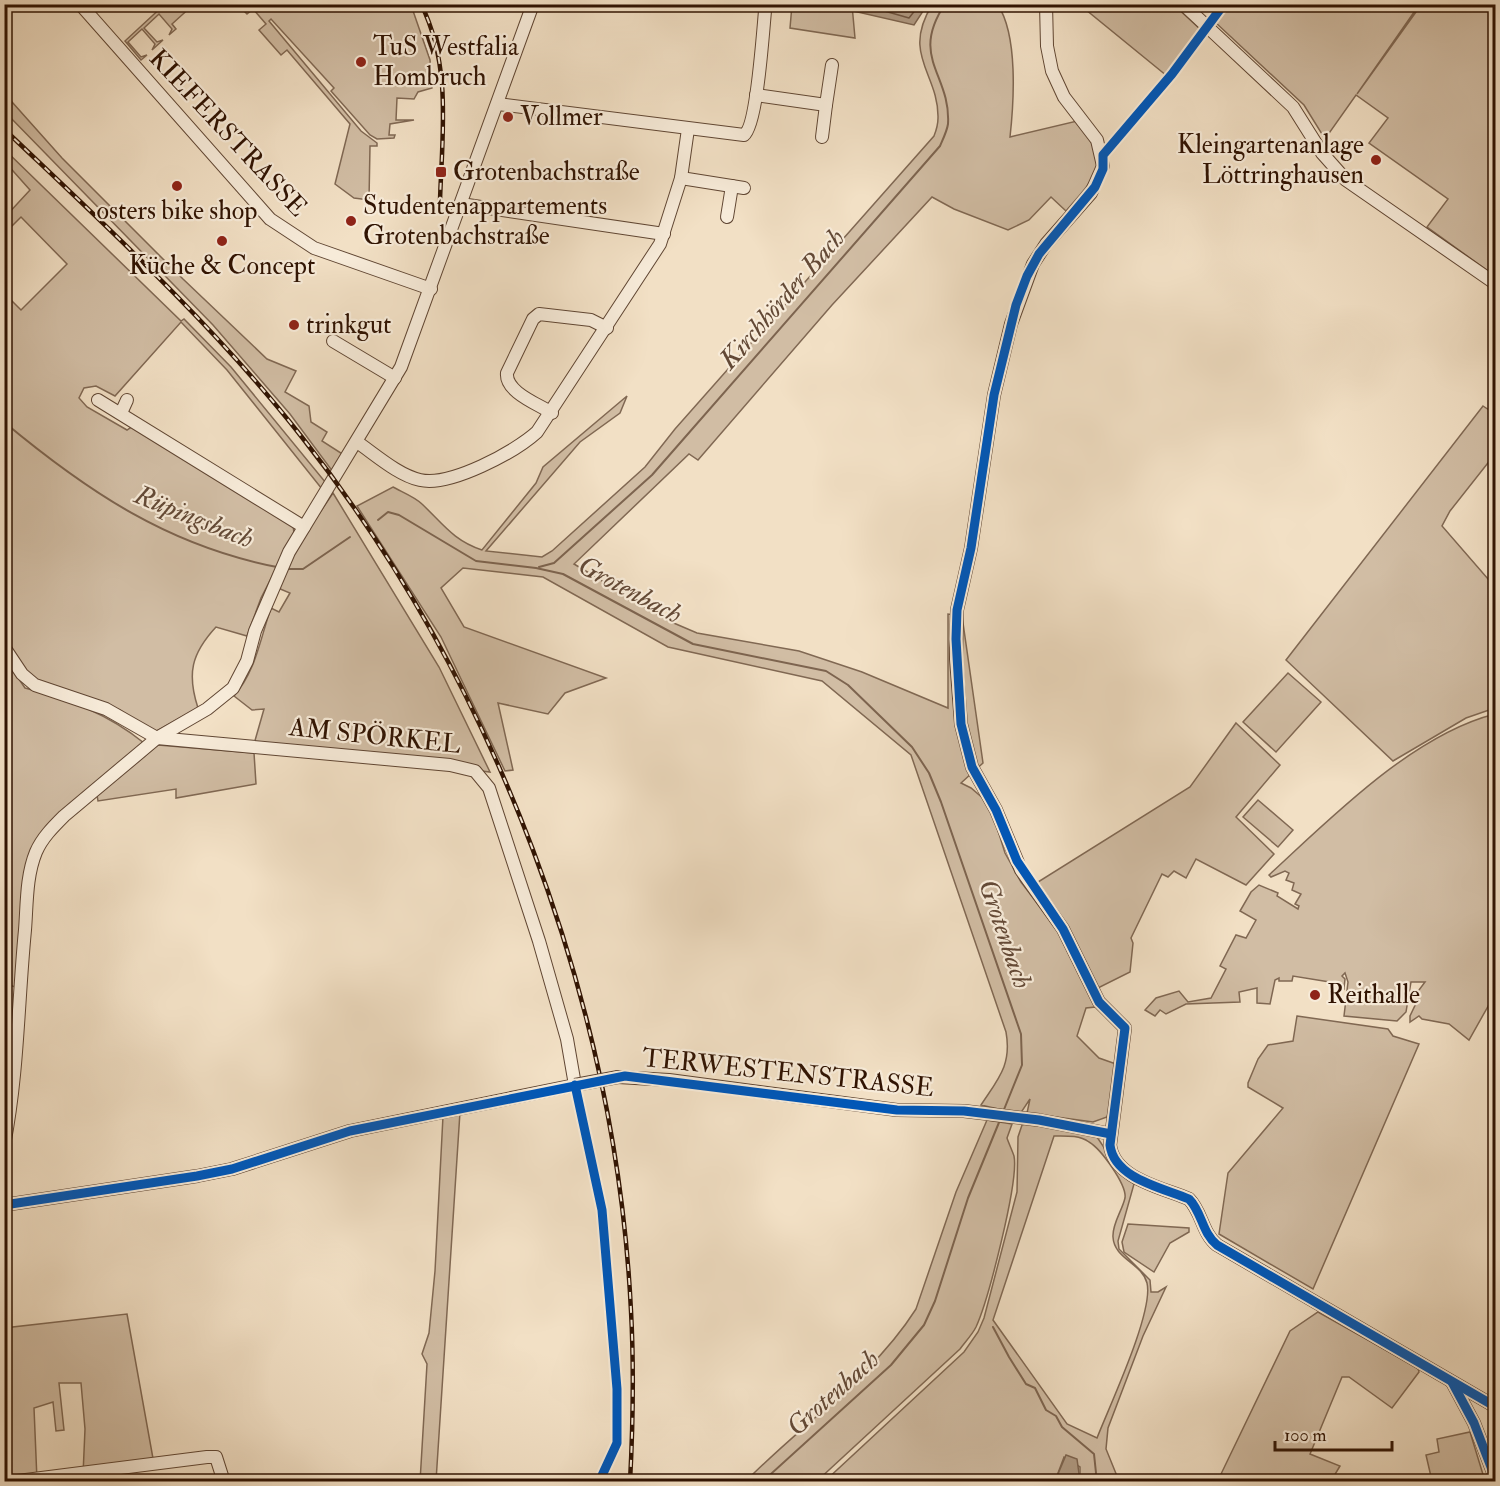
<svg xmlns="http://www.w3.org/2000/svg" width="1500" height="1486" font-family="'IM FELL Double Pica',serif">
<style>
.green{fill:#d1bda4;stroke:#806853;stroke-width:1.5;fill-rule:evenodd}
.water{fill:#b09a83;stroke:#7d644f;stroke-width:1.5}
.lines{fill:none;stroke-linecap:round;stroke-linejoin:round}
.shore{stroke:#705642;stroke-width:1.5}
.stream{stroke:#7d644f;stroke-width:2}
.minor-casing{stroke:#604633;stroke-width:14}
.minor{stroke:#f7ebd9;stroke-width:12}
.rail-casing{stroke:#301302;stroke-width:4.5}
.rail{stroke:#f7ebd9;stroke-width:2;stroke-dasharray:7;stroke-linecap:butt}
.minor-bridge-casing{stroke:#604633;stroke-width:14;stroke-linecap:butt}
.minor-bridge{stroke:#f7ebd9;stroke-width:12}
.cycleway-casing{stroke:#f7ebd9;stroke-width:13}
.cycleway{stroke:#0057b8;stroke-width:9}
.poi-dot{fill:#8f2418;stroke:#f7ebd9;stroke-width:2}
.labels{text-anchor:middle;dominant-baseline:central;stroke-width:4.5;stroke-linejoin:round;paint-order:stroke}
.poi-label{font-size:26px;fill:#301302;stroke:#f7ebd9;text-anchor:start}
.street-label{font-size:26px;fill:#301302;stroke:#f7ebd9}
.water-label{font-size:27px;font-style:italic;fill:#634936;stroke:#f7ebd9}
</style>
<rect width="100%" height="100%" fill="#f2e0c5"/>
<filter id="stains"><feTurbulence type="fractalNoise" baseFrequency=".00333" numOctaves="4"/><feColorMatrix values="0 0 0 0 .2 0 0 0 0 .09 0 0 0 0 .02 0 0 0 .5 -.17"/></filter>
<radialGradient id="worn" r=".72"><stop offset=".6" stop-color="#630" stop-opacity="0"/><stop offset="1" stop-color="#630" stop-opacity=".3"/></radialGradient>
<!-- green -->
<g class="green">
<path d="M165,4L200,5L198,10L193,5L172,24L176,29L169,35L172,29L159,14L144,28L157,42L163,40L152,50L155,44L142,29L128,42L141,57L147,55L141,60L125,41Z"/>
<path d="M238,5H411L430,60L432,88L418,92L414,99L397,98L396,120H414L390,124L389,135H395L394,138L377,139L370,135L331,91L334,88L271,19L269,21L361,131L377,143V146H370L369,200L354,198L335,184L350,124L287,50L281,55L259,30L266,24L253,9L247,14Z"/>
<path d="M792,5H852L855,38L790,28Z"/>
<path d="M932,5H998C1018,36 1014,101 1010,137L1077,121C1110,163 1098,175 1066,211L1051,197L1029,220L1008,230L954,209L932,197L832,305L698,460L689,454L574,564L669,621L697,633L799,651L862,672L948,708V614L962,616L983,763L961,783L971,788L985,800L995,821L1005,853L1021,882L1056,928L1095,1007L1086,1008L1077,1036L1099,1058L1116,1064L1111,1104L1107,1117L1093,1122L1027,1113L1030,1099L1020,1114L981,1105C998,1079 1012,1065 1006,1032L911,755L822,681L668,647L543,577L463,568L441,588L464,627L606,678L565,693L548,714L498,703L513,770L505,771L441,637L357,506L393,487C402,492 415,497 422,504C443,524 454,541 482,550L536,483L543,467L627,396L620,413L580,442L486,551L542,557L552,551L645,467L675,429L934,136C936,131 938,124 938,118C939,74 901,55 932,5Z"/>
<path d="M1080,5H1174L1201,30L1167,76Z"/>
<path d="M1228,5H1419L1357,94L1421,5H1495V276L1427,227L1448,199L1369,143L1388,118L1356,95L1325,139L1304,105L1215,22Z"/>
<path d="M4,93L62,158L183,279L267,359L296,371L285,392L309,406L311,422L327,432L322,441L344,455L333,472L290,414L213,325L5,112Z"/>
<path d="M4,149L181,321L184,319L231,367L326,483L322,489L227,370L181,322L115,396L96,386L84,388L79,398L87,407L127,430L133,426L293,524L294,534L261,598L247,636L216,627C191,654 187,674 198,708L153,733L120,710L83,696L40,684L28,673L5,639L4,484L11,467L4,453L5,294L21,310L67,264L21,217L5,233V217L30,190L5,162Z"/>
<path d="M1483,406L1495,414V454L1450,511L1442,526L1495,587V708L1466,718L1393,761L1286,660Z"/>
<path d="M333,493L439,667L490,772L254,744L264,709L252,710L234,696C256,671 260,639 271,608L279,612L290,593L278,588L296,548Z"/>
<path d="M4,657L25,688C70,700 107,713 144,743L32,850L15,987L4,983Z"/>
<path d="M1288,673L1321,702L1276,752L1243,722Z"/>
<path d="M1495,714V994L1469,1040L1449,1024L1422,1019L1419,1016L1410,1022V1016L1420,995L1416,994L1425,982H1411L1406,1012L1397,1021L1344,1016L1348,982L1345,973L1342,976L1345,979L1344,988L1342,984L1293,976L1292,981H1279V978L1275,980L1270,1004L1257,1003V988L1239,992L1240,1002L1186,1004L1166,1014L1160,1010L1155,1016L1145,1010L1156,998L1179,991L1188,1002L1211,998L1226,969L1220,966L1236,935L1246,938L1256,920L1240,911L1251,892L1259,885L1278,893L1277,896L1298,909L1299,906L1295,904L1301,894L1292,890L1294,883L1286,880L1289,873L1285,871L1271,877L1269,875C1330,819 1412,735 1495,714Z"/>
<path d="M1236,723L1280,765L1236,817L1274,854L1246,885L1196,859L1186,878L1174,871L1168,877L1162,874L1131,938L1133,943L1130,972L1098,988L1072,934L1038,882L1190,787Z"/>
<path d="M158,745L254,753L256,784L176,798V789L98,801L97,795Z"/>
<path d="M1258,800L1293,830L1278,847L1243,817Z"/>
<path d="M1297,1016L1388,1029L1393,1036L1419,1044L1313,1289L1219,1234L1228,1173L1283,1108L1248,1087V1083L1258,1059L1268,1045L1293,1041Z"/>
<path d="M460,1112L436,1481L420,1482L427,1364L422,1354L429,1333L435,1271L443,1116Z"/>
<path d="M987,1120L1012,1124L1007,1138C1009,1144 1012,1150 1014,1156C1019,1181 988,1301 976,1327C972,1335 965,1342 960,1349L817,1481H746C802,1424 872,1378 916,1309L956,1192Z"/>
<path d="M1028,1123L1097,1137L1115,1164L1134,1184L1118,1241L1119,1249L1150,1280L1151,1292H1158L1166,1287L1143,1336L1108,1428L1106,1449L1119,1481H1080V1467L1064,1457L1055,1481L824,1482L964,1352L978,1332L984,1318L1017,1192L1018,1137L1022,1125ZM1054,1136C1066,1136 1079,1135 1089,1142C1101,1149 1127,1185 1125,1198C1122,1211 1112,1224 1113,1237C1114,1259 1142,1263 1147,1283C1154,1312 1109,1407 1097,1438L1067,1424L993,1320Z"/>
<path d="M1128,1224L1189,1228V1232L1170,1243L1154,1272L1124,1252L1122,1242Z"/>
<path d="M1318,1312L1418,1368L1419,1372L1392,1408L1349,1377H1342L1310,1454L1340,1466L1331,1481H1237L1221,1474L1290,1331Z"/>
<path d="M127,1314L154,1464L83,1475L85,1429L81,1383H59L64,1430L56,1431L53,1402L34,1408L37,1480L5,1481L4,1328Z"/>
<path d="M1470,1432L1485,1481H1432L1426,1455L1439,1452L1437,1439Z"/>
</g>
<!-- water -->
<g class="water">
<path d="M854,5V4L927,5L914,25L853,11Z"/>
<path d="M1066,1455L1077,1459L1080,1481H1055Z"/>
</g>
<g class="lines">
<!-- shore -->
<path class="shore" d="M860,4L909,18L920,4"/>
<!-- stream -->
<g class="stream">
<path d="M4,422C88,492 169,546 277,567"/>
<path d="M378,520L388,512L399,515L476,561L536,568L563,574L693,644L826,671L848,685L912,747L929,773L941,802L1021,1034L1022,1065L1003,1112"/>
<path d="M539,567L554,563L652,475L940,146C943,139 947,131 948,124C951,74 909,58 945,4"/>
<path d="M285,569H303L350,537"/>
<path d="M993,1327L1009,1357L1026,1384L1035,1388L1046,1410L1056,1416L1062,1427L1094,1454L1096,1473L1093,1482"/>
<path d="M762,1482L891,1365L924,1325L935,1301L968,1198L1000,1120"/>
</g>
<defs>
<g id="minor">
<path d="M80,4L270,219L314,248L431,289"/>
<path d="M1046,4L1047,46L1052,71L1064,97L1097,140L1103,166L1091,193L1046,244L1033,264L1011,324L994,395L971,548L957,610L956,659L961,724L972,767L996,810L1021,870L1063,929L1099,1002L1125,1028L1110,1145C1114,1179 1164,1188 1189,1199C1202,1212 1202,1233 1217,1245L1496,1407"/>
<path d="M1183,4L1293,107L1322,153L1346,180L1496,284"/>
<path d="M756,95L826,105L832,65"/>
<path d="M498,104L744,135C757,126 763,31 765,11L762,4"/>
<path d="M822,137L826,105"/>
<path d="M681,178L744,188"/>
<path d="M461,204L664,234"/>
<path d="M727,217L732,186"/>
<path d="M333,341L395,378"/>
<path d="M98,400L304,527"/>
<path d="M121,413L127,400"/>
<path d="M552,413C538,404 505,392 507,373L533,319L539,314L591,320L607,328"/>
<path d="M357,442C376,455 398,475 420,480C450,487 515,452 537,432L660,244L681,178L688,129"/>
<path d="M4,647L22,674L35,685L106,709L157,738L450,765L475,771L489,788L539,941L567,1039L575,1085L350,1131L232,1169L197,1176L4,1205"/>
<path d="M618,1077L669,1080L897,1110L964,1111L1039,1120L1111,1134"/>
<path d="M4,1145C18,1074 18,1002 25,930C27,905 26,876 36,852C42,838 53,827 64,816L157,738L207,709L233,688L247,661L255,631L289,552L401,367L533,4"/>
<path d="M1452,1382L1474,1423L1496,1480"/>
<path d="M10,1482L207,1457H216L224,1482"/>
</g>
</defs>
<!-- minor casing -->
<use href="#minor" class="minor-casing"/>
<!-- minor -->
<use href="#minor" class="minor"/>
<defs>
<g id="rail">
<path d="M421,4C452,66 442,134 440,201"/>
<path d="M4,129C108,228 213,324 301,436C493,679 616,1001 631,1311C634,1367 633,1425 630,1482"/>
</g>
</defs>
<!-- rail casing -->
<use href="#rail" class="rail-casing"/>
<!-- rail -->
<use href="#rail" class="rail"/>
<defs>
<path id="minor-bridge" d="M575,1085L618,1077"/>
</defs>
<!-- minor-bridge casing -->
<use href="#minor-bridge" class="minor-bridge-casing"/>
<!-- minor-bridge -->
<use href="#minor-bridge" class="minor-bridge"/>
<defs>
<g id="cycleway">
<path d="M1224,4L1172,74L1103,155V169L1095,187L1039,254L1027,276L1016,305L994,395L971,548L957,610L956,639L961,724L972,767L996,810L1017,861L1063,929L1099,1002L1125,1028L1110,1145C1114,1179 1164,1188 1189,1199C1202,1212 1202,1233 1217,1245L1496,1407"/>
<path d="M575,1085L602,1210L617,1389V1443L599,1482"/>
<path d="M4,1205L197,1176L232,1169L350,1131L625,1076L897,1110L964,1111L1039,1120L1111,1134"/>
<path d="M1452,1382L1474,1423L1496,1480"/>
</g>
</defs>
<!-- cycleway casing -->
<use href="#cycleway" class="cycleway-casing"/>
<!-- cycleway -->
<use href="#cycleway" class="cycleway"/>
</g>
<!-- markers -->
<g class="poi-dot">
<circle cx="361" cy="62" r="6"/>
<circle cx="508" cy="117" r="6"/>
<circle cx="1376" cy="160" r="6"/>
<rect x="435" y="166" width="12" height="12" rx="3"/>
<circle cx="177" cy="186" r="6"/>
<circle cx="351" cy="221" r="6"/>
<circle cx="222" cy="241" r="6"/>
<circle cx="294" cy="325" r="6"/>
<circle cx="1315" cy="995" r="6"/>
</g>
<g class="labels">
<!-- poi labels -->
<g class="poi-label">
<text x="373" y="47">TuS Westfalia<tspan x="373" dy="30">Hombruch</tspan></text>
<text x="520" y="117">Vollmer</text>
<text x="1364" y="145" text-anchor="end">Kleingartenanlage<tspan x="1364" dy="30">Löttringhausen</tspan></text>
<text x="453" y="172">Grotenbachstraße</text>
<text x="363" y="206">Studentenappartements<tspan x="363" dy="30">Grotenbachstraße</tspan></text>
<text x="177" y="211" text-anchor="middle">osters bike shop</text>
<text x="222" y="266" text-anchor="middle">Küche &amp; Concept</text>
<text x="306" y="325">trinkgut</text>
<text x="1327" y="995">Reithalle</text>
</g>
<!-- street labels -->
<g class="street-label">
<text transform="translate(228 133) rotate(47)">KIEFERSTRASSE</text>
<text transform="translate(375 736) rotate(6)">AM SPÖRKEL</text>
<text transform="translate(788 1073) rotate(6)">TERWESTENSTRASSE</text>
</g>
<!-- water labels -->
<g class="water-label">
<text transform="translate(782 299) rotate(-49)">Kirchhörder Bach</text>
<text transform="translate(194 517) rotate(22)">Rüpingsbach</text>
<text transform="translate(630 590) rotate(28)">Grotenbach</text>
<text transform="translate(1005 934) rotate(71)">Grotenbach</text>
<text transform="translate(833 1393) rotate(-42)">Grotenbach</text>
</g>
</g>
<!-- margin -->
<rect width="1500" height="1486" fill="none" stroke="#f2e0c5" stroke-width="24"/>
<rect x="6" y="6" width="1488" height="1474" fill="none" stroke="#301302" stroke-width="3"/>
<rect x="12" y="12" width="1476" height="1462" fill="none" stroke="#301302" stroke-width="1.5"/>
<!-- scale -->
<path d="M1275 1441v9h117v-9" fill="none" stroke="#301302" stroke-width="3"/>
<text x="1284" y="1441" font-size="18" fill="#301302" stroke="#f7ebd9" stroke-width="4.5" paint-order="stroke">100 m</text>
<rect width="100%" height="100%" filter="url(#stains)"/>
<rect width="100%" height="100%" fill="url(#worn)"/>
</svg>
